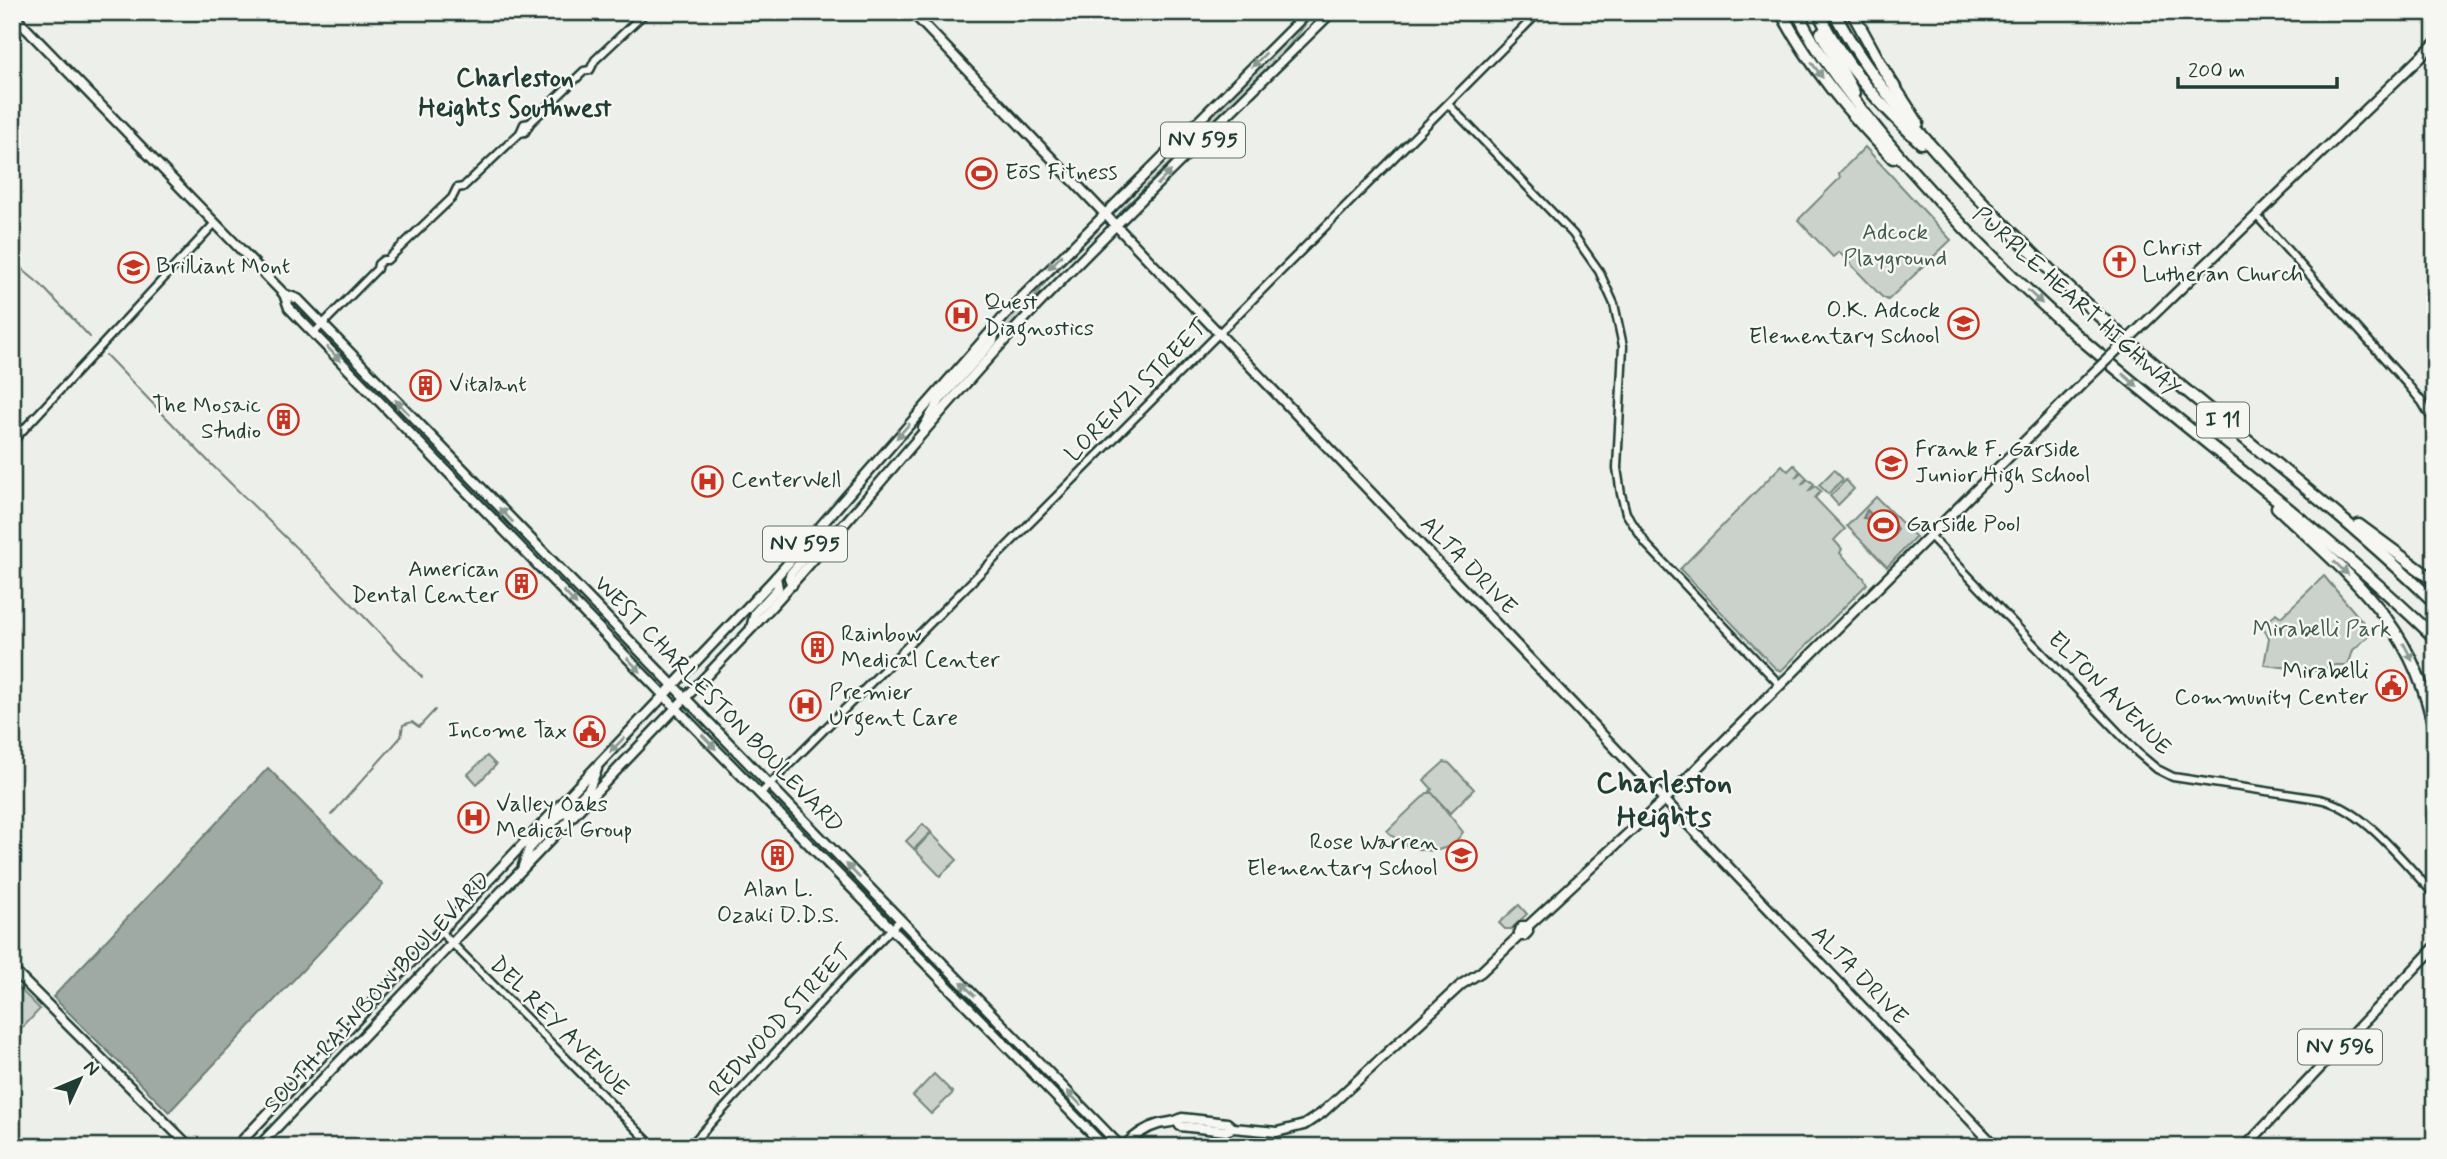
<svg xmlns="http://www.w3.org/2000/svg" width="2447" height="1159" font-family="Mynerve,sans-serif">
<style>
.green{fill:#cbd2cc;stroke:#758880;stroke-width:2}
.water{fill:#9faaa4;stroke:#6c7e77;stroke-width:2}
.lines{fill:none;stroke-linecap:round;stroke-linejoin:round}
.stream{stroke:#6c7e77;stroke-width:2}
.minor-casing{stroke:#1f3d34;stroke-width:11}
.major-casing{stroke:#1f3d34;stroke-width:13}
.highway-casing{stroke:#1f3d34;stroke-width:15}
.minor{stroke:#f6f6f2;stroke-width:6}
.major{stroke:#f6f6f2;stroke-width:8}
.highway{stroke:#f6f6f2;stroke-width:10}
.major-bridge-casing{stroke:#1f3d34;stroke-width:13;stroke-linecap:butt}
.major-bridge{stroke:#f6f6f2;stroke-width:8}
.oneway{fill:#8a9a93}
.labels{text-anchor:middle;dominant-baseline:central;stroke-width:5;stroke-linejoin:round;paint-order:stroke}
.shield{fill:#f6f6f2;stroke:#60746d;stroke-width:2}
.shield-label{font-size:21px;font-weight:bold;fill:#1f3d34}
.poi-label{font-size:23px;fill:#1f3d34;stroke:#f6f6f2;text-anchor:start}
.park-label{font-size:23px;fill:#415b52;stroke:#f6f6f2}
.street-label{font-size:23px;fill:#1f3d34;stroke:#f6f6f2}
.quarter-label{font-size:26px;font-weight:bold;fill:#1f3d34;stroke:#f6f6f2}
.district-label{font-size:30px;font-weight:bold;fill:#1f3d34;stroke:#f6f6f2}
</style>
<rect width="100%" height="100%" fill="#edefea"/>
<filter id="ink" filterUnits="userSpaceOnUse"><feTurbulence type="fractalNoise" baseFrequency=".0143" numOctaves="2"/><feDisplacementMap in="SourceGraphic" scale="14" xChannelSelector="R" yChannelSelector="G"/><feConvolveMatrix kernelMatrix="1 2 1 2 8 2 1 2 1" color-interpolation-filters="sRGB"/></filter>
<g filter="url(#ink)">
<!-- green -->
<g class="green">
<path d="M1315,12L1284,52L1121,211L1190,143L1207,120Z"/>
<path d="M1865,147L1951,240L1888,300L1882,297L1839,252L1833,257L1798,220L1840,178L1839,173Z"/>
<path d="M1098,230L1047,280L1027,308L987,352L998,331L1020,306Z"/>
<path d="M1782,465L1788,471L1794,465L1800,471L1795,478L1801,472L1807,478L1801,485L1808,479L1814,484L1808,492L1815,486L1821,491L1815,498L1845,529L1834,540L1842,549L1840,553L1864,578L1867,584L1781,671L1776,669L1680,569Z"/>
<path d="M1834,470L1843,479L1828,494L1819,485Z"/>
<path d="M1846,480L1854,489L1838,505L1830,496Z"/>
<path d="M1876,497L1916,537L1887,567L1847,526Z"/>
<path d="M2324,576L2372,633L2353,650L2350,660L2345,665H2335L2317,671L2264,665L2269,638L2263,627L2276,613L2281,617Z"/>
<path d="M487,756L496,765L477,784L468,774Z"/>
<path d="M1444,762L1449,763L1474,789L1450,813L1430,791L1432,789L1424,780Z"/>
<path d="M1427,793H1432L1463,832C1445,861 1407,852 1387,831Z"/>
<path d="M923,824L931,832L914,849L906,841Z"/>
<path d="M931,833L957,860L940,876L915,850Z"/>
<path d="M1519,905L1527,914L1511,929H1505L1499,923Z"/>
<path d="M12,981L40,1009L12,1039Z"/>
<path d="M934,1074L953,1093L931,1114L913,1096Z"/>
</g>
<!-- water -->
<g class="water">
<path d="M1867,510L1874,517L1882,510L1887,515L1880,524L1889,521L1894,524L1897,529L1894,536L1888,539L1882,537L1877,526L1874,528L1869,522L1870,519L1863,518Z"/>
<path d="M268,768L383,885L169,1112L53,997Z"/>
</g>
<g class="lines">
<!-- stream -->
<g class="stream">
<path d="M12,261L41,285L90,337"/>
<path d="M106,355L212,465L327,578L422,677"/>
<path d="M420,726L435,710"/>
<path d="M331,815L401,737L403,725L412,722L419,727"/>
</g>
<defs>
<g id="minor">
<path d="M1448,104L1573,234L1599,271L1614,304L1623,346L1617,468L1621,494L1626,513L1646,544L1780,685"/>
<path d="M520,133L525,132L530,123L584,71L590,70L595,60L646,12"/>
<path d="M2256,215L2408,385L2422,402L2435,424"/>
<path d="M314,333L377,269L378,264L383,260H387L452,198L457,188L463,187L520,133L524,124L530,123"/>
<path d="M12,442L215,223"/>
<path d="M1930,536L2138,753L2157,769L2173,777L2319,799C2363,807 2404,863 2435,895"/>
<path d="M760,794L1539,12"/>
<path d="M440,931L654,1147"/>
<path d="M689,1147L833,989L900,920"/>
</g>
<g id="major">
<path d="M912,12L1996,1147"/>
<path d="M12,14L284,294L289,308L706,739L1105,1147"/>
<path d="M284,294L298,299L1121,1147"/>
<path d="M2142,326L2435,43"/>
<path d="M923,428L940,400L993,341L995,331L993,328"/>
<path d="M792,585L789,578L791,573L811,550L821,531"/>
<path d="M751,628L755,613L778,588L776,577"/>
<path d="M570,819L567,812L589,789L597,769"/>
<path d="M523,866L529,849L561,814L560,805"/>
<path d="M1519,936V930L1523,926H1528L1675,790L2089,377"/>
<path d="M12,969L190,1147"/>
<path d="M1177,1121L1180,1126L1226,1131L1233,1128L1277,1132L1304,1125L1322,1113L1462,984L1481,972L1519,936H1524L1528,932V926"/>
<path d="M236,1147L776,577L1015,304L1308,12"/>
<path d="M258,1147L751,629C847,526 934,414 1032,311C1129,209 1232,111 1332,12"/>
<path d="M1123,1147C1133,1137 1144,1128 1159,1124C1167,1122 1174,1123 1182,1118L1227,1123L1233,1128"/>
<path d="M2245,1147L2435,947"/>
</g>
<g id="highway">
<path d="M1781,12C1810,67 1850,114 1893,158"/>
<path d="M1797,12C1820,59 1851,97 1884,138C1944,210 2009,276 2080,338C2197,439 2324,530 2435,638"/>
<path d="M1818,12C1843,65 1879,103 1921,143"/>
<path d="M1834,12C1866,74 1912,125 1958,176C2017,240 2079,300 2145,356C2242,439 2344,514 2435,603"/>
<path d="M1852,12L1885,72L1918,123"/>
<path d="M1821,33L1854,93"/>
<path d="M2277,507C2353,579 2415,625 2435,734"/>
<path d="M2359,525L2435,581"/>
</g>
</defs>
<!-- minor casing -->
<use href="#minor" class="minor-casing"/>
<!-- major casing -->
<use href="#major" class="major-casing"/>
<!-- highway casing -->
<use href="#highway" class="highway-casing"/>
<!-- minor -->
<use href="#minor" class="minor"/>
<!-- major -->
<use href="#major" class="major"/>
<!-- highway -->
<use href="#highway" class="highway"/>
<defs>
<path id="major-bridge" d="M2089,377L2142,326"/>
</defs>
<!-- major-bridge casing -->
<use href="#major-bridge" class="major-bridge-casing"/>
<!-- major-bridge -->
<use href="#major-bridge" class="major-bridge"/>
</g>
<!-- one-way arrows -->
<defs><path id="oneway-solid" d="M-6-.8H1V-3.2L6.5 0L1 3.2V.8H-6Z" transform="scale(1.75)"/></defs>
<g class="oneway">
<use href="#oneway-solid" transform="translate(1259 60) rotate(135)"/>
<use href="#oneway-solid" transform="translate(1817 70) rotate(54)"/>
<use href="#oneway-solid" transform="translate(1164 178) rotate(-45)"/>
<use href="#oneway-solid" transform="translate(1055 262) rotate(135)"/>
<use href="#oneway-solid" transform="translate(2035 297) rotate(43)"/>
<use href="#oneway-solid" transform="translate(334 354) rotate(46)"/>
<use href="#oneway-solid" transform="translate(2130 380) rotate(40)"/>
<use href="#oneway-solid" transform="translate(402 407) rotate(-134)"/>
<use href="#oneway-solid" transform="translate(903 431) rotate(131)"/>
<use href="#oneway-solid" transform="translate(506 515) rotate(-134)"/>
<use href="#oneway-solid" transform="translate(2341 568) rotate(43)"/>
<use href="#oneway-solid" transform="translate(570 598) rotate(47)"/>
<use href="#oneway-solid" transform="translate(2408 652) rotate(63)"/>
<use href="#oneway-solid" transform="translate(634 665) rotate(46)"/>
<use href="#oneway-solid" transform="translate(709 742) rotate(46)"/>
<use href="#oneway-solid" transform="translate(617 745) rotate(134)"/>
<use href="#oneway-solid" transform="translate(853 871) rotate(-134)"/>
<use href="#oneway-solid" transform="translate(968 989) rotate(-134)"/>
<use href="#oneway-solid" transform="translate(1074 1098) rotate(-134)"/>
</g>
</g>
<!-- icons -->
<defs>
<symbol id="stadium-ring" viewBox="-11 -11 22 22"><circle r="9.5" fill="#f6f6f2" stroke="#c8321e" stroke-width="1.5"/><path d="M0-5a6.5 5 0 1 0 0 10a6.5 5 0 1 0 0-10ZM-3.5-1.8h7v3.6h-7Z" fill="#c8321e"/></symbol>
<symbol id="church-ring" viewBox="-11 -11 22 22"><circle r="9.5" fill="#f6f6f2" stroke="#c8321e" stroke-width="1.5"/><path d="M-1.2-6h2.4v3.5h3.3v2.4h-3.3V6h-2.4V-.1h-3.3v-2.4h3.3Z" fill="#c8321e"/></symbol>
<symbol id="school-ring" viewBox="-11 -11 22 22"><circle r="9.5" fill="#f6f6f2" stroke="#c8321e" stroke-width="1.5"/><path d="M0-5L7-2L0 1L-7-2ZM-4 1L0 2.5L4 1V4Q0 6-4 4Z" fill="#c8321e"/></symbol>
<symbol id="hospital-ring" viewBox="-11 -11 22 22"><circle r="9.5" fill="#f6f6f2" stroke="#c8321e" stroke-width="1.5"/><path d="M-5-5h3v3.5h4V-5h3V5h-3V1.5h-4V5h-3Z" fill="#c8321e"/></symbol>
<symbol id="building-ring" viewBox="-11 -11 22 22"><circle r="9.5" fill="#f6f6f2" stroke="#c8321e" stroke-width="1.5"/><path d="M-4-6H4V6H1V3H-1V6H-4ZM-2.5-4.3h1.7v1.8h-1.7ZM.8-4.3h1.7v1.8H.8ZM-2.5-1h1.7V.8h-1.7ZM.8-1h1.7V.8H.8Z" fill="#c8321e"/></symbol>
<symbol id="civic-ring" viewBox="-11 -11 22 22"><circle r="9.5" fill="#f6f6f2" stroke="#c8321e" stroke-width="1.5"/><path d="M-.6-6.5H3V-4.5H.6V-3L4-1V1h2V6H-6V1h2V-1L-.6-3ZM-1.2 2.5V6h2.4V2.5Z" fill="#c8321e"/></symbol>
</defs>
<g fill-rule="evenodd">
<use href="#stadium-ring" x="964" y="156" width="35" height="35"/>
<use href="#church-ring" x="2102" y="244" width="35" height="35"/>
<use href="#school-ring" x="116" y="250" width="35" height="35"/>
<use href="#hospital-ring" x="944" y="298" width="35" height="35"/>
<use href="#school-ring" x="1946" y="306" width="35" height="35"/>
<use href="#building-ring" x="408" y="368" width="35" height="35"/>
<use href="#building-ring" x="266" y="402" width="35" height="35"/>
<use href="#school-ring" x="1874" y="446" width="35" height="35"/>
<use href="#hospital-ring" x="690" y="464" width="35" height="35"/>
<use href="#stadium-ring" x="1866" y="508" width="35" height="35"/>
<use href="#building-ring" x="504" y="566" width="35" height="35"/>
<use href="#building-ring" x="800" y="630" width="35" height="35"/>
<use href="#civic-ring" x="2374" y="668" width="35" height="35"/>
<use href="#hospital-ring" x="788" y="688" width="35" height="35"/>
<use href="#civic-ring" x="572" y="714" width="35" height="35"/>
<use href="#hospital-ring" x="456" y="800" width="35" height="35"/>
<use href="#building-ring" x="760" y="838" width="35" height="35"/>
<use href="#school-ring" x="1444" y="838" width="35" height="35"/>
</g>
<g class="labels">
<!-- shield labels -->
<g class="shield">
<rect x="1161" y="122.5" width="84" height="35" rx="5"/>
<rect x="2197" y="402.5" width="52" height="35" rx="5"/>
<rect x="763" y="526.5" width="84" height="35" rx="5"/>
<rect x="2298" y="1029.5" width="84" height="35" rx="5"/>
</g>
<g class="shield-label">
<text x="1203" y="140">NV 595</text>
<text x="2223" y="420">I 11</text>
<text x="805" y="544">NV 595</text>
<text x="2340" y="1047">NV 596</text>
</g>
<!-- poi labels -->
<g class="poi-label">
<text x="1005" y="173">EōS Fitness</text>
<text x="2142" y="249">Christ<tspan x="2142" dy="26">Lutheran Church</tspan></text>
<text x="156" y="267">Brilliant Mont</text>
<text x="984" y="303">Quest<tspan x="984" dy="26">Diagnostics</tspan></text>
<text x="1940" y="311" text-anchor="end">O.K. Adcock<tspan x="1940" dy="26">Elementary School</tspan></text>
<text x="449" y="385">Vitalant</text>
<text x="261" y="406" text-anchor="end">The Mosaic<tspan x="261" dy="26">Studio</tspan></text>
<text x="1915" y="450">Frank F. Garside<tspan x="1915" dy="26">Junior High School</tspan></text>
<text x="731" y="481">CenterWell</text>
<text x="1906" y="525">Garside Pool</text>
<text x="499" y="570" text-anchor="end">American<tspan x="499" dy="26">Dental Center</tspan></text>
<text x="841" y="635">Rainbow<tspan x="841" dy="26">Medical Center</tspan></text>
<text x="2369" y="672" text-anchor="end">Mirabelli<tspan x="2369" dy="26">Community Center</tspan></text>
<text x="829" y="693">Premier<tspan x="829" dy="26">Urgent Care</tspan></text>
<text x="567" y="731" text-anchor="end">Income Tax</text>
<text x="496" y="805">Valley Oaks<tspan x="496" dy="26">Medical Group</tspan></text>
<text x="1438" y="843" text-anchor="end">Rose Warren<tspan x="1438" dy="26">Elementary School</tspan></text>
<text x="778" y="890" text-anchor="middle">Alan L.<tspan x="778" dy="26">Ozaki D.D.S.</tspan></text>
</g>
<!-- park labels -->
<g class="park-label">
<text x="1895" y="233">Adcock<tspan x="1895" dy="26">Playground</tspan></text>
<text x="2322" y="630">Mirabelli Park</text>
</g>
<!-- street labels -->
<g class="street-label">
<text transform="translate(2076 302) rotate(42)">PURPLE HEART HIGHWAY</text>
<text transform="translate(1137 391) rotate(-45)">LORENZI STREET</text>
<text transform="translate(1468 566) rotate(46)">ALTA DRIVE</text>
<text transform="translate(2109 694) rotate(45)">ELTON AVENUE</text>
<text transform="translate(718 705) rotate(46)">WEST CHARLESTON BOULEVARD</text>
<text transform="translate(1859 976) rotate(46)">ALTA DRIVE</text>
<text transform="translate(378 993) rotate(-47)">SOUTH RAINBOW BOULEVARD</text>
<text transform="translate(781 1021) rotate(-47)">REDWOOD STREET</text>
<text transform="translate(559 1027) rotate(45)">DEL REY AVENUE</text>
</g>
<!-- quarter labels -->
<g class="quarter-label">
<text x="515" y="79">Charleston<tspan x="515" dy="30">Heights Southwest</tspan></text>
</g>
<!-- district labels -->
<g class="district-label">
<text x="1664" y="783">Charleston<tspan x="1664" dy="34">Heights</tspan></text>
</g>
</g>
<!-- margin -->
<rect width="2447" height="1159" fill="none" stroke="#f6f6f2" stroke-width="42"/>
<rect x="21" y="21" width="2405" height="1117" fill="none" stroke="#1f3d34" stroke-width="2.5" filter="url(#ink)"/>
<!-- north arrow -->
<g transform="translate(80 1079) rotate(46)" stroke="#f6f6f2" stroke-width="5" paint-order="stroke">
<path d="M0-5L12 26L0 18L-12 26Z" fill="#1f3d34"/>
<text y="-10" font-size="19" font-weight="bold" text-anchor="middle" fill="#1f3d34">N</text>
</g>
<!-- scale -->
<path d="M2178 77v10h159v-10" fill="none" stroke="#1f3d34" stroke-width="3.5"/>
<text x="2188" y="77" font-size="21" fill="#1f3d34" stroke="#f6f6f2" stroke-width="5" paint-order="stroke">200 m</text>
</svg>
